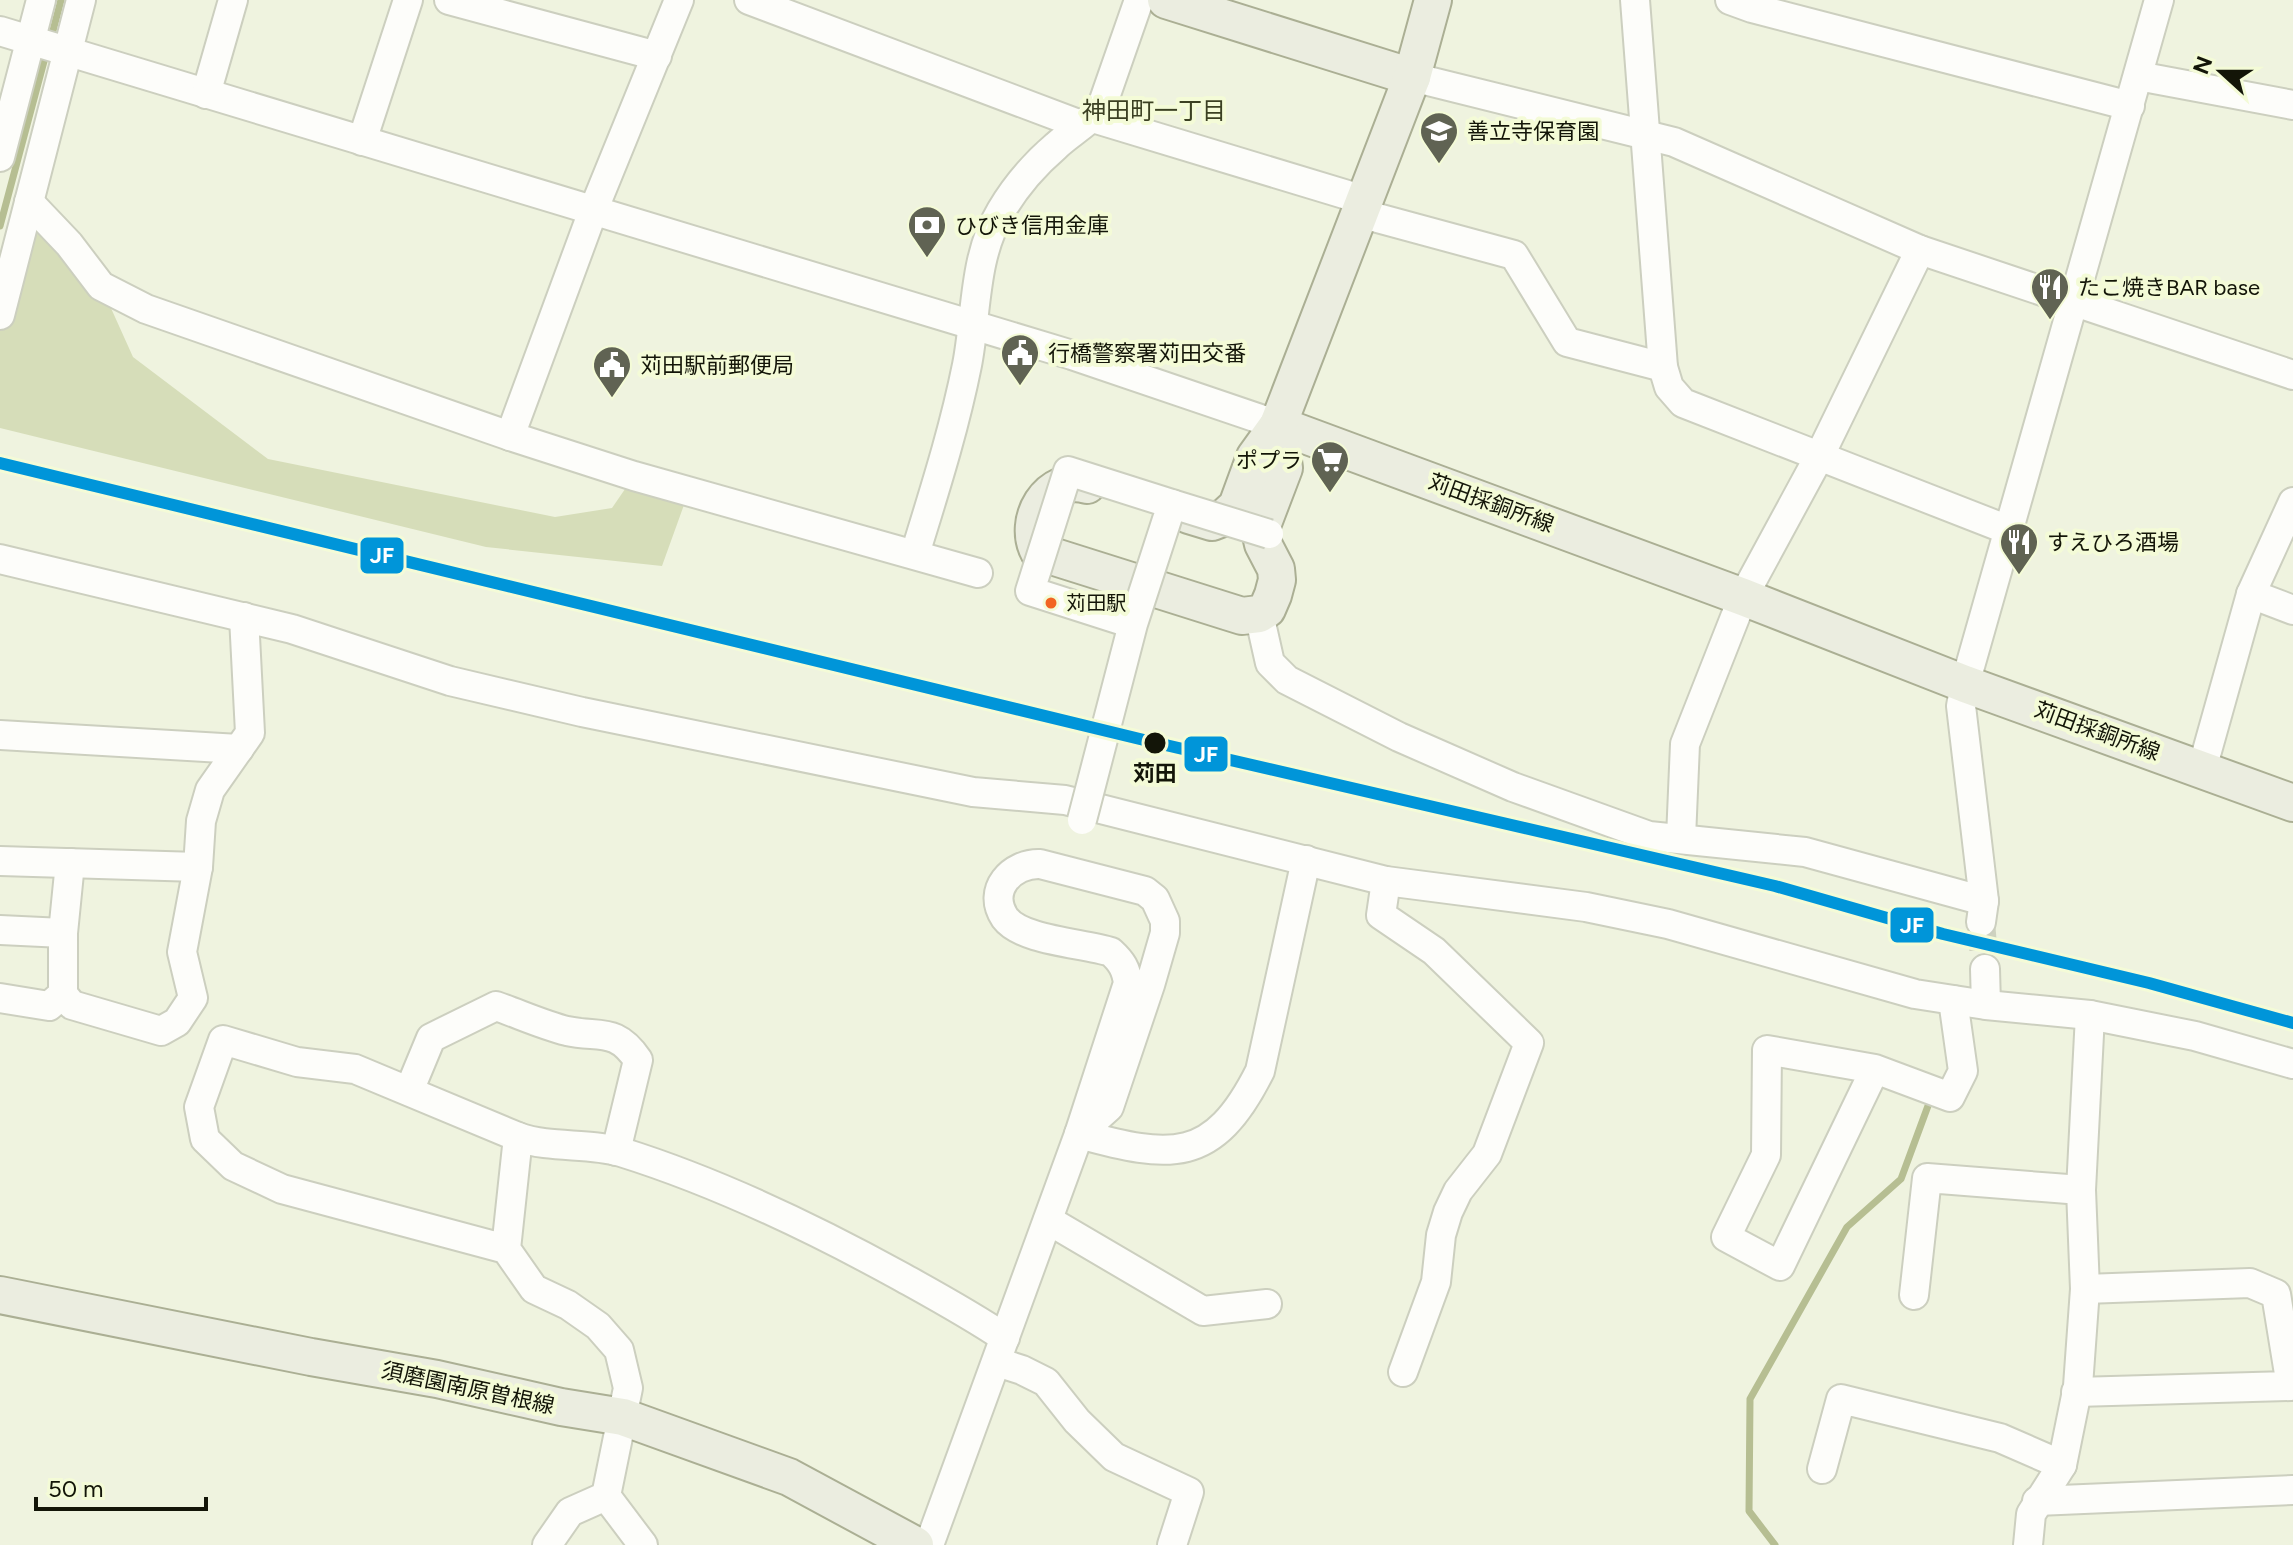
<svg xmlns="http://www.w3.org/2000/svg" width="2293" height="1545" font-family="Figtree,'Noto Sans JP',sans-serif">
<style>
.green{fill:#d6ddb9}
.lines{fill:none;stroke-linecap:round;stroke-linejoin:round}
.stream{stroke:#b6be92;stroke-width:7}
.minor-tunnel{stroke:#ced2bf;stroke-width:28;stroke-dasharray:28 14;stroke-linecap:butt}
.minor-casing{stroke:#cccfbf;stroke-width:32}
.major-casing{stroke:#abaf94;stroke-width:40}
.minor{stroke:#fdfdfa;stroke-width:28}
.major{stroke:#ebede0;stroke-width:36}
.minor-bridge-casing{stroke:#cccfbf;stroke-width:32;stroke-linecap:butt}
.minor-bridge{stroke:#fdfdfa;stroke-width:28}
.rail-1-casing{stroke:#f4fbd7;stroke-width:18}
.rail-1{stroke:#0095d9;stroke-width:12}
.bus-dot{fill:#f26522;stroke:#f4fbd7;stroke-width:3}
.stop-dot{fill:#131508;stroke:#f4fbd7;stroke-width:3}
.labels{text-anchor:middle;dominant-baseline:central;stroke-width:8;stroke-linejoin:round;paint-order:stroke}
.bus-label{font-size:20px;fill:#131508;stroke:#f4fbd7;text-anchor:start}
.poi-label{font-size:22px;fill:#131508;stroke:#f4fbd7;text-anchor:start}
.street-label{font-size:22px;fill:#131508;stroke:#f4fbd7}
.stop-label{font-size:22px;font-weight:bold;fill:#131508;stroke:#f4fbd7}
.neighbourhood-label{font-size:24px;fill:#3b4022;stroke:#f4fbd7}
.line-badge{stroke:#f4fbd7;stroke-width:3}
.badge-label{font-size:22px;text-anchor:middle;font-weight:bold;fill:#fff}
</style>
<rect width="100%" height="100%" fill="#eff3df"/>
<!-- green -->
<path class="green" d="M29,202L101,286L133,357L268,459L555,517L612,508L634,476L689,491L662,566L486,547L0,428V315Z"/>
<g class="lines">
<!-- stream -->
<g class="stream">
<path d="M51,38L61,0"/>
<path d="M0,226L47,50"/>
<path d="M1775,1545L1749,1511L1750,1399L1847,1227L1901,1179L1932,1095"/>
</g>
<!-- minor-tunnel -->
<path class="minor-tunnel" d="M1981,922L1985,969"/>
<defs>
<g id="minor">
<path d="M449,0L657,56"/>
<path d="M749,0L1081,125"/>
<path d="M1635,0L1663,367L1669,387L1683,403L2011,531"/>
<path d="M1730,0L1752,8L2130,106"/>
<path d="M0,31L1072,355L1278,425"/>
<path d="M2138,76L2293,105"/>
<path d="M1412,77L1674,142L1920,250L2293,375"/>
<path d="M206,94L233,0"/>
<path d="M1093,118L1364,200"/>
<path d="M362,141L408,0"/>
<path d="M0,157L41,0"/>
<path d="M29,202L69,244L101,286L146,309L510,436L634,476L978,573"/>
<path d="M1359,213L1514,255L1567,342L1663,367"/>
<path d="M0,315L81,0"/>
<path d="M510,436L593,211L679,0"/>
<path d="M915,554C934,492 954,430 967,365C977,314 973,258 1001,211C1015,187 1035,164 1056,146C1071,132 1090,122 1102,106L1139,0"/>
<path d="M0,559L292,629L450,681L582,712L973,792L1065,800L1386,881L1586,907L1668,924L1915,994L1986,1005L2090,1015L2195,1036L2293,1064"/>
<path d="M2251,594L2293,610"/>
<path d="M1259,614L1270,663L1287,680L1399,737L1513,787L1649,836L1805,852L1984,901"/>
<path d="M0,735L239,749"/>
<path d="M2202,769L2251,594L2293,502"/>
<path d="M1681,838L1685,744L1743,597L1820,455L1920,250"/>
<path d="M0,861L198,867"/>
<path d="M70,863L63,933V994L72,1005L161,1031L177,1022L193,998L182,952L198,867L201,821L210,790L250,733L244,617"/>
<path d="M1386,881L1381,915L1434,951L1529,1043L1487,1154L1458,1191L1448,1212L1441,1235L1436,1282L1403,1372"/>
<path d="M1981,922L1984,901L1961,706L1965,684L2159,0"/>
<path d="M0,930L63,933"/>
<path d="M1985,969L1986,1005"/>
<path d="M0,998L49,1006L63,994"/>
<path d="M1875,1069L1767,1050L1766,1155L1726,1237L1780,1266L1875,1069L1950,1097L1963,1071L1953,1000"/>
<path d="M409,1091L431,1038L496,1006C519,1014 543,1025 567,1031C600,1038 616,1027 638,1060L616,1151"/>
<path d="M1079,1134C1171,1159 1213,1165 1260,1071L1306,860"/>
<path d="M518,1137C551,1149 588,1142 621,1152C717,1182 811,1227 900,1276C936,1296 971,1315 1005,1338"/>
<path d="M1048,1220L1203,1311L1267,1304"/>
<path d="M506,1249L282,1189L233,1166L205,1139L199,1107L223,1040L297,1062L355,1069L518,1137L506,1249L534,1289L568,1305L598,1326L619,1350L628,1388L606,1496L570,1512L547,1545"/>
<path d="M1914,1295L1927,1178L2081,1190"/>
<path d="M997,1362L1022,1370L1046,1382L1077,1421L1114,1457L1189,1492L1172,1545"/>
<path d="M2076,1392L2291,1386L2276,1294L2250,1283L2085,1289"/>
<path d="M1822,1469L1841,1399L2000,1438L2062,1465"/>
<path d="M606,1496L643,1545"/>
<path d="M2037,1501L2293,1490"/>
<path d="M929,1545L1079,1134L1128,983C1126,969 1122,962 1111,952C1084,943 1022,941 1005,918C986,890 1012,863 1040,864L1145,891L1155,899L1165,921V933L1150,985L1109,1107L1079,1134"/>
<path d="M2028,1545L2031,1514L2062,1465L2078,1386L2085,1289L2081,1190L2090,1015"/>
</g>
<g id="major">
<path d="M1166,0L1412,77"/>
<path d="M1278,425L1743,597L1965,684L2293,803"/>
<path d="M1087,485C1048,474 1022,521 1039,552L1226,611L1242,616L1259,614L1267,609L1273,595L1277,580L1276,569L1263,544L1260,531L1284,468L1278,425"/>
<path d="M1189,515L1212,522L1225,517L1237,506L1255,457L1278,425L1412,77L1433,0"/>
<path d="M0,1295L311,1357L437,1379L561,1407L623,1417L789,1477L915,1545"/>
</g>
</defs>
<!-- minor casing -->
<use href="#minor" class="minor-casing"/>
<!-- major casing -->
<use href="#major" class="major-casing"/>
<!-- minor -->
<use href="#minor" class="minor"/>
<!-- major -->
<use href="#major" class="major"/>
<defs>
<g id="minor-bridge">
<path d="M1172,504L1269,534"/>
<path d="M1082,820L1133,624L1172,504L1068,471L1030,591L1133,624"/>
</g>
</defs>
<!-- minor-bridge casing -->
<use href="#minor-bridge" class="minor-bridge-casing"/>
<!-- minor-bridge -->
<use href="#minor-bridge" class="minor-bridge"/>
<defs>
<path id="rail-1" d="M0,463L1144,740L1775,886L1943,934L2149,983L2293,1023"/>
</defs>
<!-- rail-1 casing -->
<use href="#rail-1" class="rail-1-casing"/>
<!-- rail-1 -->
<use href="#rail-1" class="rail-1"/>
</g>
<!-- icons -->
<defs>
<symbol id="school-pin" viewBox="-11 -11 22 30"><path d="M0 17L-7.5 6A9.5 9.5 0 1 1 7.5 6Z" fill="#606353" stroke="#f4fbd7"/><path d="M0-5L7-2L0 1L-7-2ZM-4 1L0 2.5L4 1V4Q0 6-4 4Z" fill="#fff"/></symbol>
<symbol id="bank-pin" viewBox="-11 -11 22 30"><path d="M0 17L-7.5 6A9.5 9.5 0 1 1 7.5 6Z" fill="#606353" stroke="#f4fbd7"/><path d="M-6-4H6V4H-6ZM0-2.3a2.3 2.3 0 1 0 0 4.6a2.3 2.3 0 1 0 0-4.6Z" fill="#fff"/></symbol>
<symbol id="restaurant-pin" viewBox="-11 -11 22 30"><path d="M0 17L-7.5 6A9.5 9.5 0 1 1 7.5 6Z" fill="#606353" stroke="#f4fbd7"/><path d="M-5-6h1v4h1v-4h1v4h1v-4h1v5L-1.5 .5V6h-2V.5L-5-1ZM5-6V6H3V1.5H1.5Q1.5-4 5-6Z" fill="#fff"/></symbol>
<symbol id="civic-pin" viewBox="-11 -11 22 30"><path d="M0 17L-7.5 6A9.5 9.5 0 1 1 7.5 6Z" fill="#606353" stroke="#f4fbd7"/><path d="M-.6-6.5H3V-4.5H.6V-3L4-1V1h2V6H-6V1h2V-1L-.6-3ZM-1.2 2.5V6h2.4V2.5Z" fill="#fff"/></symbol>
<symbol id="supermarket-pin" viewBox="-11 -11 22 30"><path d="M0 17L-7.5 6A9.5 9.5 0 1 1 7.5 6Z" fill="#606353" stroke="#f4fbd7"/><path d="M-6-5.5h2.5l.6 2H6L4.5 2H-2.5L-4.4-4H-6ZM-1.5 3.2a1.3 1.3 0 1 0 .1 0ZM3 3.2a1.3 1.3 0 1 0 .1 0Z" fill="#fff"/></symbol>
</defs>
<g fill-rule="evenodd">
<use href="#school-pin" x="1417" y="109" width="44" height="60"/>
<use href="#bank-pin" x="905" y="203" width="44" height="60"/>
<use href="#restaurant-pin" x="2028" y="265" width="44" height="60"/>
<use href="#civic-pin" x="998" y="331" width="44" height="60"/>
<use href="#civic-pin" x="590" y="343" width="44" height="60"/>
<use href="#supermarket-pin" x="1308" y="438" width="44" height="60"/>
<use href="#restaurant-pin" x="1997" y="520" width="44" height="60"/>
</g>
<!-- markers -->
<circle class="bus-dot" cx="1051" cy="603" r="7"/>
<circle class="stop-dot" cx="1155" cy="743" r="12"/>
<g class="labels">
<!-- bus labels -->
<g class="bus-label">
<text x="1066" y="603">苅田駅</text>
</g>
<!-- poi labels -->
<g class="poi-label">
<text x="1467" y="131">善立寺保育園</text>
<text x="955" y="225">ひびき信用金庫</text>
<text x="2078" y="287">たこ焼きBAR base</text>
<text x="1048" y="353">行橋警察署苅田交番</text>
<text x="640" y="365">苅田駅前郵便局</text>
<text x="1302" y="460" text-anchor="end">ポプラ</text>
<text x="2047" y="542">すえひろ酒場</text>
</g>
<!-- street labels -->
<g class="street-label">
<text transform="translate(1491 503) rotate(20)">苅田採銅所線</text>
<text transform="translate(2097 731) rotate(20)">苅田採銅所線</text>
<text transform="translate(468 1388) rotate(12)">須磨園南原曽根線</text>
</g>
<!-- stop labels -->
<g class="stop-label">
<text x="1155" y="773">苅田</text>
</g>
<!-- neighbourhood labels -->
<g class="neighbourhood-label">
<text x="1154" y="110">神田町一丁目</text>
</g>
</g>
<g class="line-badge">
<rect x="359" y="536" width="46" height="39" rx="8" fill="#0095d9"/>
<rect x="1183" y="735" width="46" height="38" rx="8" fill="#0095d9"/>
<rect x="1889" y="906" width="46" height="38" rx="8" fill="#0095d9"/>
</g>
<g class="badge-label">
<text x="382" y="563">JF</text>
<text x="1206" y="762">JF</text>
<text x="1912" y="933">JF</text>
</g>
<!-- north arrow -->
<g transform="translate(2221 72) rotate(291)" stroke="#f4fbd7" stroke-width="6" paint-order="stroke">
<path d="M0-6L14 30L0 20L-14 30Z" fill="#131508"/>
<text y="-12" font-size="22" font-weight="bold" text-anchor="middle" fill="#131508">N</text>
</g>
<!-- scale -->
<path d="M36 1497v12h170v-12" fill="none" stroke="#131508" stroke-width="4"/>
<text x="48" y="1497" font-size="24" fill="#131508" stroke="#f4fbd7" stroke-width="6" paint-order="stroke">50 m</text>
</svg>
